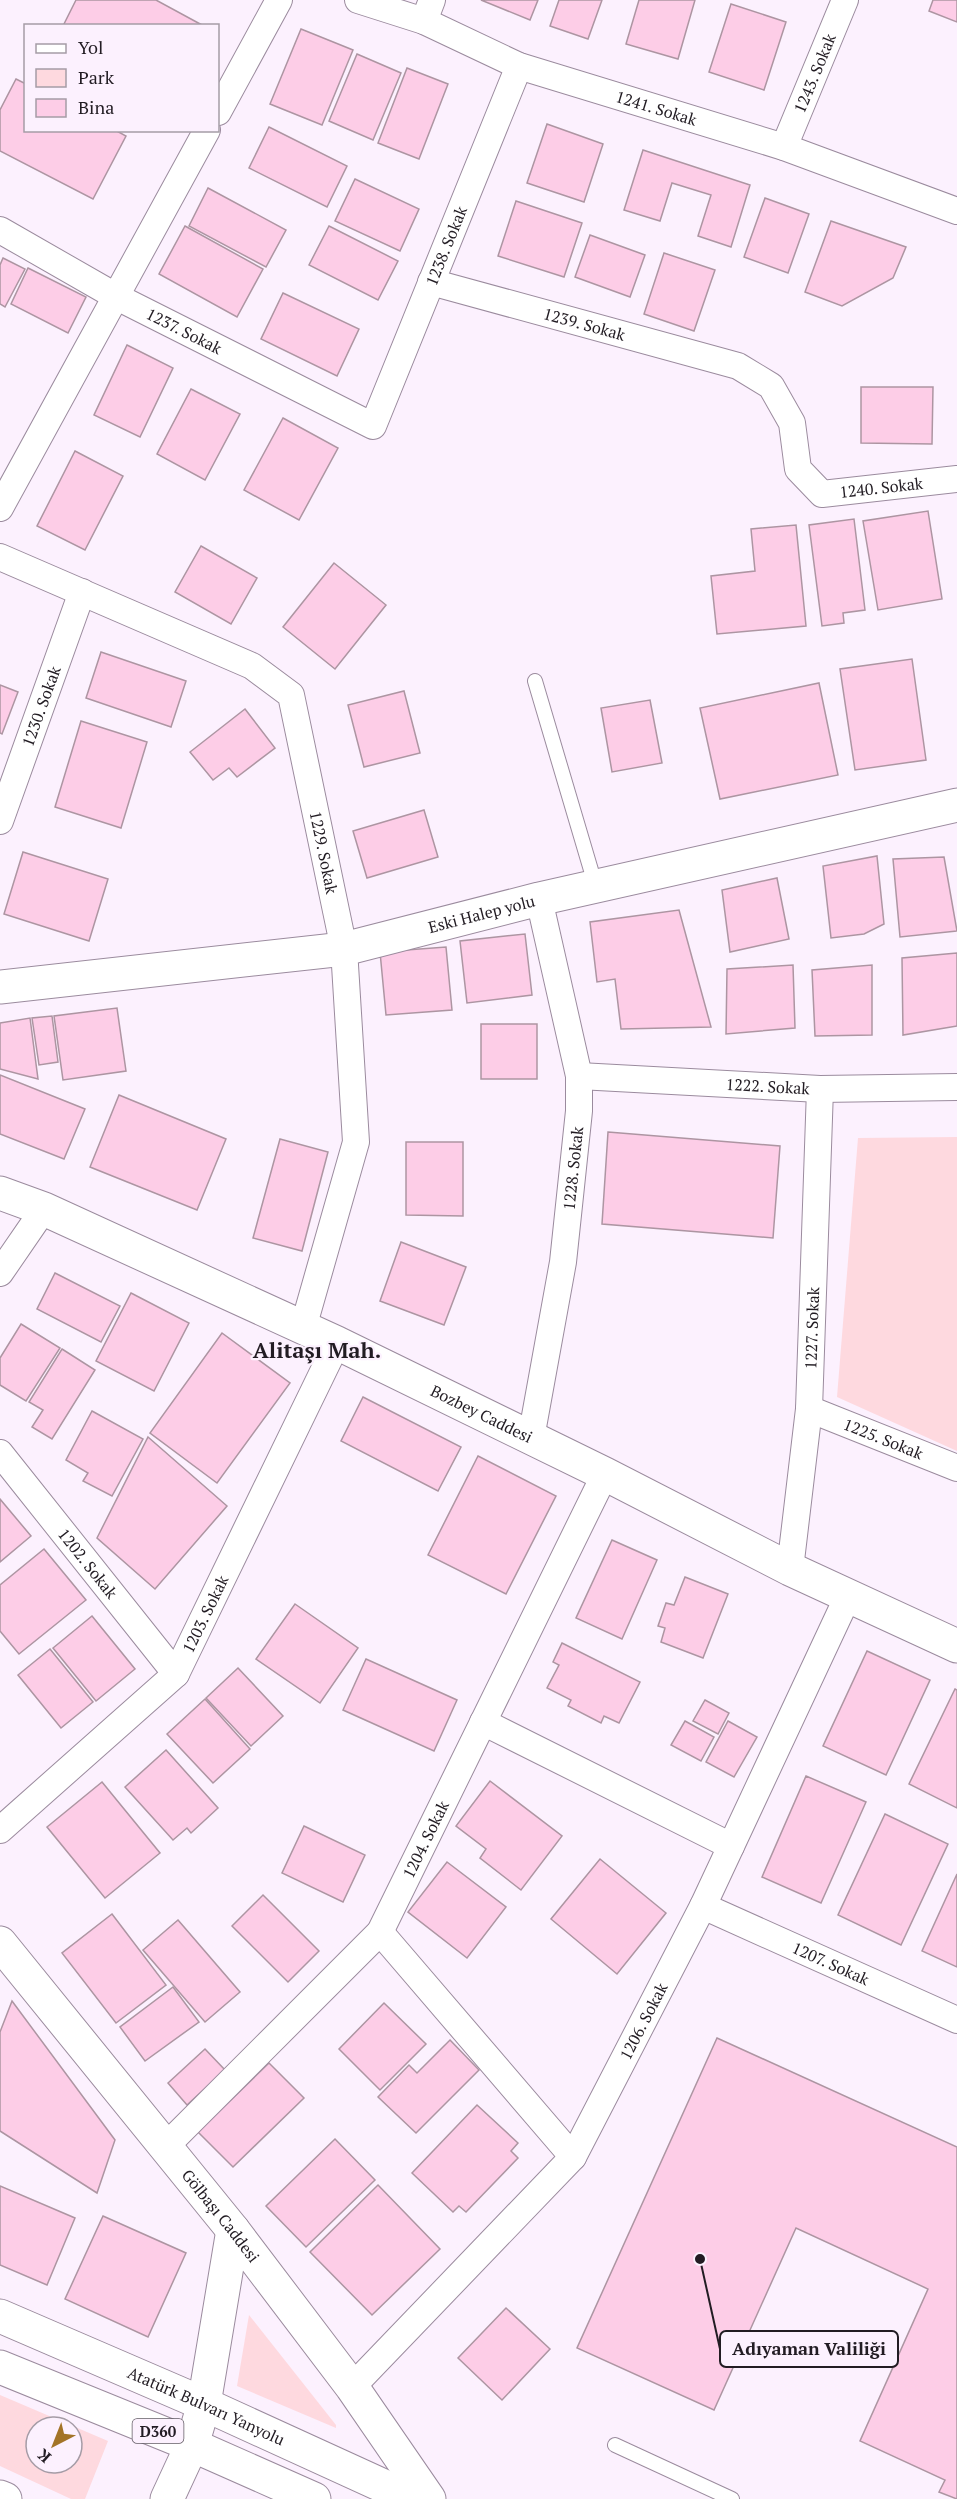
<svg xmlns="http://www.w3.org/2000/svg" width="957" height="2499" font-family="'PT Serif',serif">
<style>
.green{fill:#fed9df;fill-rule:evenodd}
.building{fill:#fdcde7;stroke:#ad95a2;stroke-width:1.5}
.lines{fill:none;stroke-linecap:round;stroke-linejoin:round}
.lane-casing{stroke:#9b8b9e;stroke-width:16}
.street-casing{stroke:#9b8b9e;stroke-width:28}
.secondary-casing{stroke:#9b8b9e;stroke-width:35}
.highway-casing{stroke:#9b8b9e;stroke-width:35}
.lane{stroke:#fff;stroke-width:14}
.street{stroke:#fff;stroke-width:26}
.secondary{stroke:#fff;stroke-width:33}
.highway{stroke:#fff;stroke-width:33}
.labels{text-anchor:middle;dominant-baseline:central;stroke-width:4.5;stroke-linejoin:round;paint-order:stroke}
.shield{fill:#fcf1fe;stroke:#635c65;stroke-width:1.5}
.shield-label{font-size:15px;font-weight:bold;fill:#221c23}
.street-label{font-size:16px;fill:#221c23;stroke:#fcf1fe}
.district-label{font-size:22px;font-weight:bold;fill:#221c23;stroke:#fcf1fe}
.leader{fill:none;stroke:#221c23;stroke-width:2}
.callout-dot{fill:#221c23;stroke:#fcf1fe;stroke-width:2}
.callout{fill:#fcf1fe;stroke:#221c23;stroke-width:2}
.callout-label{font-size:18px;text-anchor:middle;font-weight:bold;fill:#221c23}
</style>
<rect width="100%" height="100%" fill="#fcf1fe"/>
<!-- green -->
<g class="green">
<path d="M957,1137V1451L837,1397L858,1138Z"/>
<path d="M249,2315L336,2425V2428L237,2386Z"/>
<path d="M0,2395L108,2441L85,2499H71L0,2466ZM36,2427H72V2463H36Z"/>
</g>
<!-- building -->
<g class="building">
<path d="M76,0H156L202,25L63,26Z"/>
<path d="M481,0H538L530,20Z"/>
<path d="M559,0H602L588,39L550,26Z"/>
<path d="M639,0H695L678,59L626,44Z"/>
<path d="M933,0H957V22L929,11Z"/>
<path d="M731,4L786,22L764,90L709,72Z"/>
<path d="M301,29L353,50L322,125L270,104Z"/>
<path d="M357,54L401,73L373,140L329,121Z"/>
<path d="M407,68L448,84L419,159L378,143Z"/>
<path d="M16,79L26,84V130H115L126,136L93,199L0,151V110Z"/>
<path d="M547,124L603,144L584,202L527,183Z"/>
<path d="M269,127L347,166L327,207L249,168Z"/>
<path d="M643,150L750,185L731,247L698,236L711,195L672,183L660,221L624,210Z"/>
<path d="M355,179L419,209L400,251L335,221Z"/>
<path d="M208,188L286,230L266,267L189,226Z"/>
<path d="M765,198L809,214L788,273L744,257Z"/>
<path d="M516,201L582,223L564,277L498,256Z"/>
<path d="M831,221L906,247L893,278L842,306L805,292Z"/>
<path d="M185,226L263,269L237,317L159,274Z"/>
<path d="M329,226L398,261L378,300L309,265Z"/>
<path d="M590,235L645,255L630,297L575,277Z"/>
<path d="M664,253L715,270L694,331L644,314Z"/>
<path d="M3,258L25,269L5,307L0,304V265Z"/>
<path d="M28,268L86,297L68,333L11,304Z"/>
<path d="M283,293L359,329L337,376L261,339Z"/>
<path d="M127,345L173,368L140,437L94,415Z"/>
<path d="M861,387H933L932,444L861,443Z"/>
<path d="M191,389L240,414L205,480L157,454Z"/>
<path d="M283,418L338,448L299,520L244,490Z"/>
<path d="M75,451L123,476L85,550L37,526Z"/>
<path d="M928,511L942,599L878,610L863,521Z"/>
<path d="M854,519L865,610L843,613L844,623L822,626L809,525Z"/>
<path d="M796,525L806,626L717,634L711,576L755,571L751,529Z"/>
<path d="M201,546L257,578L231,624L175,592Z"/>
<path d="M334,563L386,605L335,669L283,627Z"/>
<path d="M101,652L186,681L171,727L86,698Z"/>
<path d="M912,659L926,760L855,770L840,669Z"/>
<path d="M819,683L838,775L720,799L700,708Z"/>
<path d="M0,685L18,692L2,734L0,733Z"/>
<path d="M404,691L420,753L364,767L348,705Z"/>
<path d="M650,700L662,763L612,772L601,708Z"/>
<path d="M245,709L275,748L237,777L229,768L213,780L190,752Z"/>
<path d="M81,721L147,742L121,828L55,807Z"/>
<path d="M424,810L438,857L367,878L353,831Z"/>
<path d="M23,852L108,879L89,941L4,914Z"/>
<path d="M877,856L884,924L864,934L831,938L823,866Z"/>
<path d="M944,857L957,931L900,937L893,859Z"/>
<path d="M777,878L789,939L730,952L722,890Z"/>
<path d="M679,910L711,1027L621,1029L615,979L597,982L590,922Z"/>
<path d="M525,934L532,995L467,1003L460,941Z"/>
<path d="M446,947L452,1010L386,1015L380,952Z"/>
<path d="M957,953V1026L903,1035L902,958Z"/>
<path d="M793,965L795,1028L726,1034L727,969Z"/>
<path d="M872,965V1035L815,1036L812,970Z"/>
<path d="M117,1008L126,1071L63,1080L54,1016Z"/>
<path d="M52,1016L58,1062L39,1065L32,1018Z"/>
<path d="M30,1018L38,1079L0,1069V1023Z"/>
<rect x="481" y="1024" width="56" height="55"/>
<path d="M0,1075L85,1109L64,1159L0,1134Z"/>
<path d="M119,1095L226,1139L197,1210L90,1167Z"/>
<path d="M608,1132L780,1146L773,1238L602,1224Z"/>
<path d="M280,1139L328,1152L302,1251L253,1238Z"/>
<path d="M406,1142H463V1216L406,1215Z"/>
<path d="M401,1242L466,1267L444,1325L380,1301Z"/>
<path d="M55,1273L120,1306L101,1342L37,1309Z"/>
<path d="M131,1293L189,1323L154,1391L96,1361Z"/>
<path d="M21,1324L60,1348L26,1401L0,1385V1358Z"/>
<path d="M222,1333L290,1383L217,1483L150,1433Z"/>
<path d="M62,1349L95,1370L52,1439L32,1427L43,1410L29,1402Z"/>
<path d="M363,1397L461,1447L438,1491L341,1441Z"/>
<path d="M92,1411L143,1439L112,1496L83,1481L88,1473L66,1460Z"/>
<path d="M148,1437L227,1506L155,1589L97,1538Z"/>
<path d="M478,1456L556,1496L506,1594L428,1555Z"/>
<path d="M0,1499L31,1536L0,1562Z"/>
<path d="M612,1540L657,1560L622,1639L576,1618Z"/>
<path d="M44,1549L86,1600L19,1654L0,1631V1585Z"/>
<path d="M685,1577L728,1594L703,1658L661,1642L665,1628L658,1626L666,1603L674,1605Z"/>
<path d="M295,1604L358,1648L320,1703L256,1659Z"/>
<path d="M92,1616L135,1669L96,1701L53,1648Z"/>
<path d="M562,1643L640,1682L619,1723L604,1716L601,1723L568,1706L571,1700L547,1688L559,1665L553,1662Z"/>
<path d="M50,1649L93,1702L61,1728L18,1675Z"/>
<path d="M867,1651L930,1680L886,1775L823,1746Z"/>
<path d="M366,1659L457,1700L434,1751L343,1710Z"/>
<path d="M238,1668L283,1716L251,1746L206,1698Z"/>
<path d="M955,1689L957,1690V1808L909,1784Z"/>
<path d="M205,1699L250,1749L213,1783L167,1734Z"/>
<path d="M705,1700L729,1713L718,1734L693,1721Z"/>
<path d="M685,1721L714,1737L701,1761L671,1745Z"/>
<path d="M728,1721L757,1737L734,1777L706,1762Z"/>
<path d="M166,1750L218,1808L191,1833L187,1828L173,1840L125,1787Z"/>
<path d="M806,1776L866,1802L821,1903L762,1877Z"/>
<path d="M490,1781L562,1836L521,1890L480,1858L486,1849L456,1826Z"/>
<path d="M102,1782L160,1853L105,1898L47,1827Z"/>
<path d="M885,1814L948,1844L901,1945L838,1915Z"/>
<path d="M304,1826L365,1855L343,1902L282,1873Z"/>
<path d="M600,1859L666,1913L617,1974L551,1919Z"/>
<path d="M447,1862L506,1907L467,1958L408,1912Z"/>
<path d="M957,1874V1967L922,1951Z"/>
<path d="M263,1895L319,1951L288,1982L232,1926Z"/>
<path d="M112,1914L166,1985L116,2023L62,1953Z"/>
<path d="M178,1920L240,1992L205,2022L143,1950Z"/>
<path d="M173,1987L199,2022L145,2061L120,2027Z"/>
<path d="M12,2001L115,2140L97,2193L0,2131V2032Z"/>
<path d="M384,2003L426,2044L380,2090L339,2049Z"/>
<path d="M717,2038L957,2147V2499L939,2492L945,2480L860,2441L928,2289L796,2228L714,2410L577,2348Z"/>
<path d="M450,2040L479,2070L416,2133L378,2097L409,2065L417,2073Z"/>
<path d="M205,2049L225,2070L187,2105L168,2083Z"/>
<path d="M269,2063L304,2098L233,2167L198,2132Z"/>
<path d="M477,2105L518,2143L511,2151L518,2158L466,2212L459,2206L453,2212L412,2173Z"/>
<path d="M335,2139L375,2180L306,2247L266,2206Z"/>
<path d="M378,2185L440,2249L372,2315L310,2252Z"/>
<path d="M0,2186L75,2218L47,2285L0,2265Z"/>
<path d="M103,2216L186,2253L148,2337L65,2299Z"/>
<path d="M506,2308L550,2349L502,2400L458,2358Z"/>
</g>
<g class="lines">
<defs>
<g id="lane">
<path d="M535,681L596,887"/>
<path d="M615,2445L732,2499"/>
</g>
<g id="street">
<path id="s1" d="M358,0L424,21L519,66L784,147L957,211"/>
<path d="M424,21L432,0"/>
<path d="M218,112L279,0"/>
<path id="s2" d="M784,147L845,0"/>
<path id="s3" d="M0,230L117,297L373,426L519,66"/>
<path id="s4" d="M431,282L738,366L771,386L792,423L798,469L822,494L957,479"/>
<path d="M0,508L207,130"/>
<path id="s5" d="M0,557L252,666L291,695L344,949L356,1142L303,1328"/>
<path id="s6" d="M0,821L82,592"/>
<path id="s7" d="M579,1076L820,1089L957,1087"/>
<path d="M0,1273L44,1209"/>
<path id="s8" d="M809,1409L957,1468"/>
<path id="s9" d="M531,1438L563,1262L579,1111V1076L539,899"/>
<path id="s10" d="M0,1453L176,1674"/>
<path id="s11" d="M790,1569L809,1409L820,1089"/>
<path d="M483,1722L731,1846"/>
<path id="s12" d="M0,1830L176,1674L337,1343"/>
<path id="s13" d="M703,1906L957,2020"/>
<path d="M380,1932L573,2157"/>
<path id="s14" d="M166,2146L380,1932L605,1474"/>
<path id="s15" d="M352,2387L573,2157L703,1906L848,1596"/>
</g>
<g id="secondary">
<path id="s16" d="M0,987L344,949L539,899L957,805"/>
<path id="s17" d="M0,1193L44,1209L337,1343L605,1474L790,1569L957,1646"/>
<path id="s18" d="M0,1943L233,2230L352,2387L429,2499"/>
<path id="s19" d="M0,2316L204,2404L412,2499"/>
<path d="M192,2445L204,2404L233,2230"/>
</g>
<g id="highway">
<path d="M0,2367L192,2445L314,2499"/>
<path d="M0,2497L5,2499"/>
<path d="M167,2499L192,2445"/>
</g>
</defs>
<!-- lane casing -->
<use href="#lane" class="lane-casing"/>
<!-- street casing -->
<use href="#street" class="street-casing"/>
<!-- secondary casing -->
<use href="#secondary" class="secondary-casing"/>
<!-- highway casing -->
<use href="#highway" class="highway-casing"/>
<!-- lane -->
<use href="#lane" class="lane"/>
<!-- street -->
<use href="#street" class="street"/>
<!-- secondary -->
<use href="#secondary" class="secondary"/>
<!-- highway -->
<use href="#highway" class="highway"/>
</g>
<g class="labels">
<!-- shield labels -->
<rect class="shield" x="132.5" y="2419" width="51" height="24" rx="4.5"/>
<g class="shield-label">
<text x="158" y="2431">D360</text>
</g>
<!-- street labels -->
<g class="street-label">
<text stroke="none"><textPath href="#s2" startOffset="80">1243. Sokak</textPath></text>
<text stroke="none"><textPath href="#s1" startOffset="318">1241. Sokak</textPath></text>
<text stroke="none"><textPath href="#s3" startOffset="616">1238. Sokak</textPath></text>
<text stroke="none"><textPath href="#s4" startOffset="159">1239. Sokak</textPath></text>
<text stroke="none"><textPath href="#s3" startOffset="210">1237. Sokak</textPath></text>
<text stroke="none"><textPath href="#s4" startOffset="540">1240. Sokak</textPath></text>
<text stroke="none"><textPath href="#s6" startOffset="122">1230. Sokak</textPath></text>
<text stroke="none"><textPath href="#s5" startOffset="484">1229. Sokak</textPath></text>
<text stroke="none"><textPath href="#s16" startOffset="488">Eski Halep yolu</textPath></text>
<text stroke="none"><textPath href="#s7" startOffset="189">1222. Sokak</textPath></text>
<text stroke="none"><textPath href="#s9" startOffset="273">1228. Sokak</textPath></text>
<text stroke="none"><textPath href="#s11" startOffset="242">1227. Sokak</textPath></text>
<text stroke="none"><textPath href="#s17" startOffset="530">Bozbey Caddesi</textPath></text>
<text stroke="none"><textPath href="#s8" startOffset="80">1225. Sokak</textPath></text>
<text stroke="none"><textPath href="#s10" startOffset="141">1202. Sokak</textPath></text>
<text stroke="none"><textPath href="#s12" startOffset="302">1203. Sokak</textPath></text>
<text stroke="none"><textPath href="#s14" startOffset="406">1204. Sokak</textPath></text>
<text stroke="none"><textPath href="#s13" startOffset="140">1207. Sokak</textPath></text>
<text stroke="none"><textPath href="#s15" startOffset="472">1206. Sokak</textPath></text>
<text stroke="none"><textPath href="#s18" startOffset="351">Gölbaşı Caddesi</textPath></text>
<text stroke="none"><textPath href="#s19" startOffset="225">Atatürk Bulvarı Yanyolu</textPath></text>
</g>
<!-- district labels -->
<g class="district-label">
<text x="317" y="1349">Alitaşı Mah.</text>
</g>
</g>
<!-- callouts -->
<path class="leader" d="M700 2259L720 2349"/>
<circle class="callout-dot" cx="700" cy="2259" r="6"/>
<rect class="callout" x="720" y="2331" width="178" height="36" rx="6"/>
<g class="callout-label">
<text x="809" y="2355">Adıyaman Valiliği</text>
</g>
<!-- legend -->
<rect x="24" y="24" width="195" height="108" fill="#fcf1fe" stroke="#a59ca6" stroke-width="1.5"/>
<rect x="36" y="44" width="30" height="9" fill="#ffffff" stroke="#a59ca6" stroke-width="1.5"/>
<text x="78" y="54" font-size="18" fill="#221c23">Yol</text>
<rect x="36" y="69" width="30" height="18" fill="#fed9df" stroke="#a59ca6" stroke-width="1.5"/>
<text x="78" y="84" font-size="18" fill="#221c23">Park</text>
<rect x="36" y="99" width="30" height="18" fill="#fdcde7" stroke="#a59ca6" stroke-width="1.5"/>
<text x="78" y="114" font-size="18" fill="#221c23">Bina</text>
<!-- north arrow -->
<g transform="translate(54 2445) rotate(222)"><circle r="28" fill="#fcf1fe" stroke="#a59ca6" stroke-width="1.5"/>
<path d="M0-4.5L10 22L0 15L-10 22Z" fill="#a37427"/>
<text y="-9" font-size="16" font-weight="bold" text-anchor="middle" fill="#221c23">K</text>
</g>
</svg>
